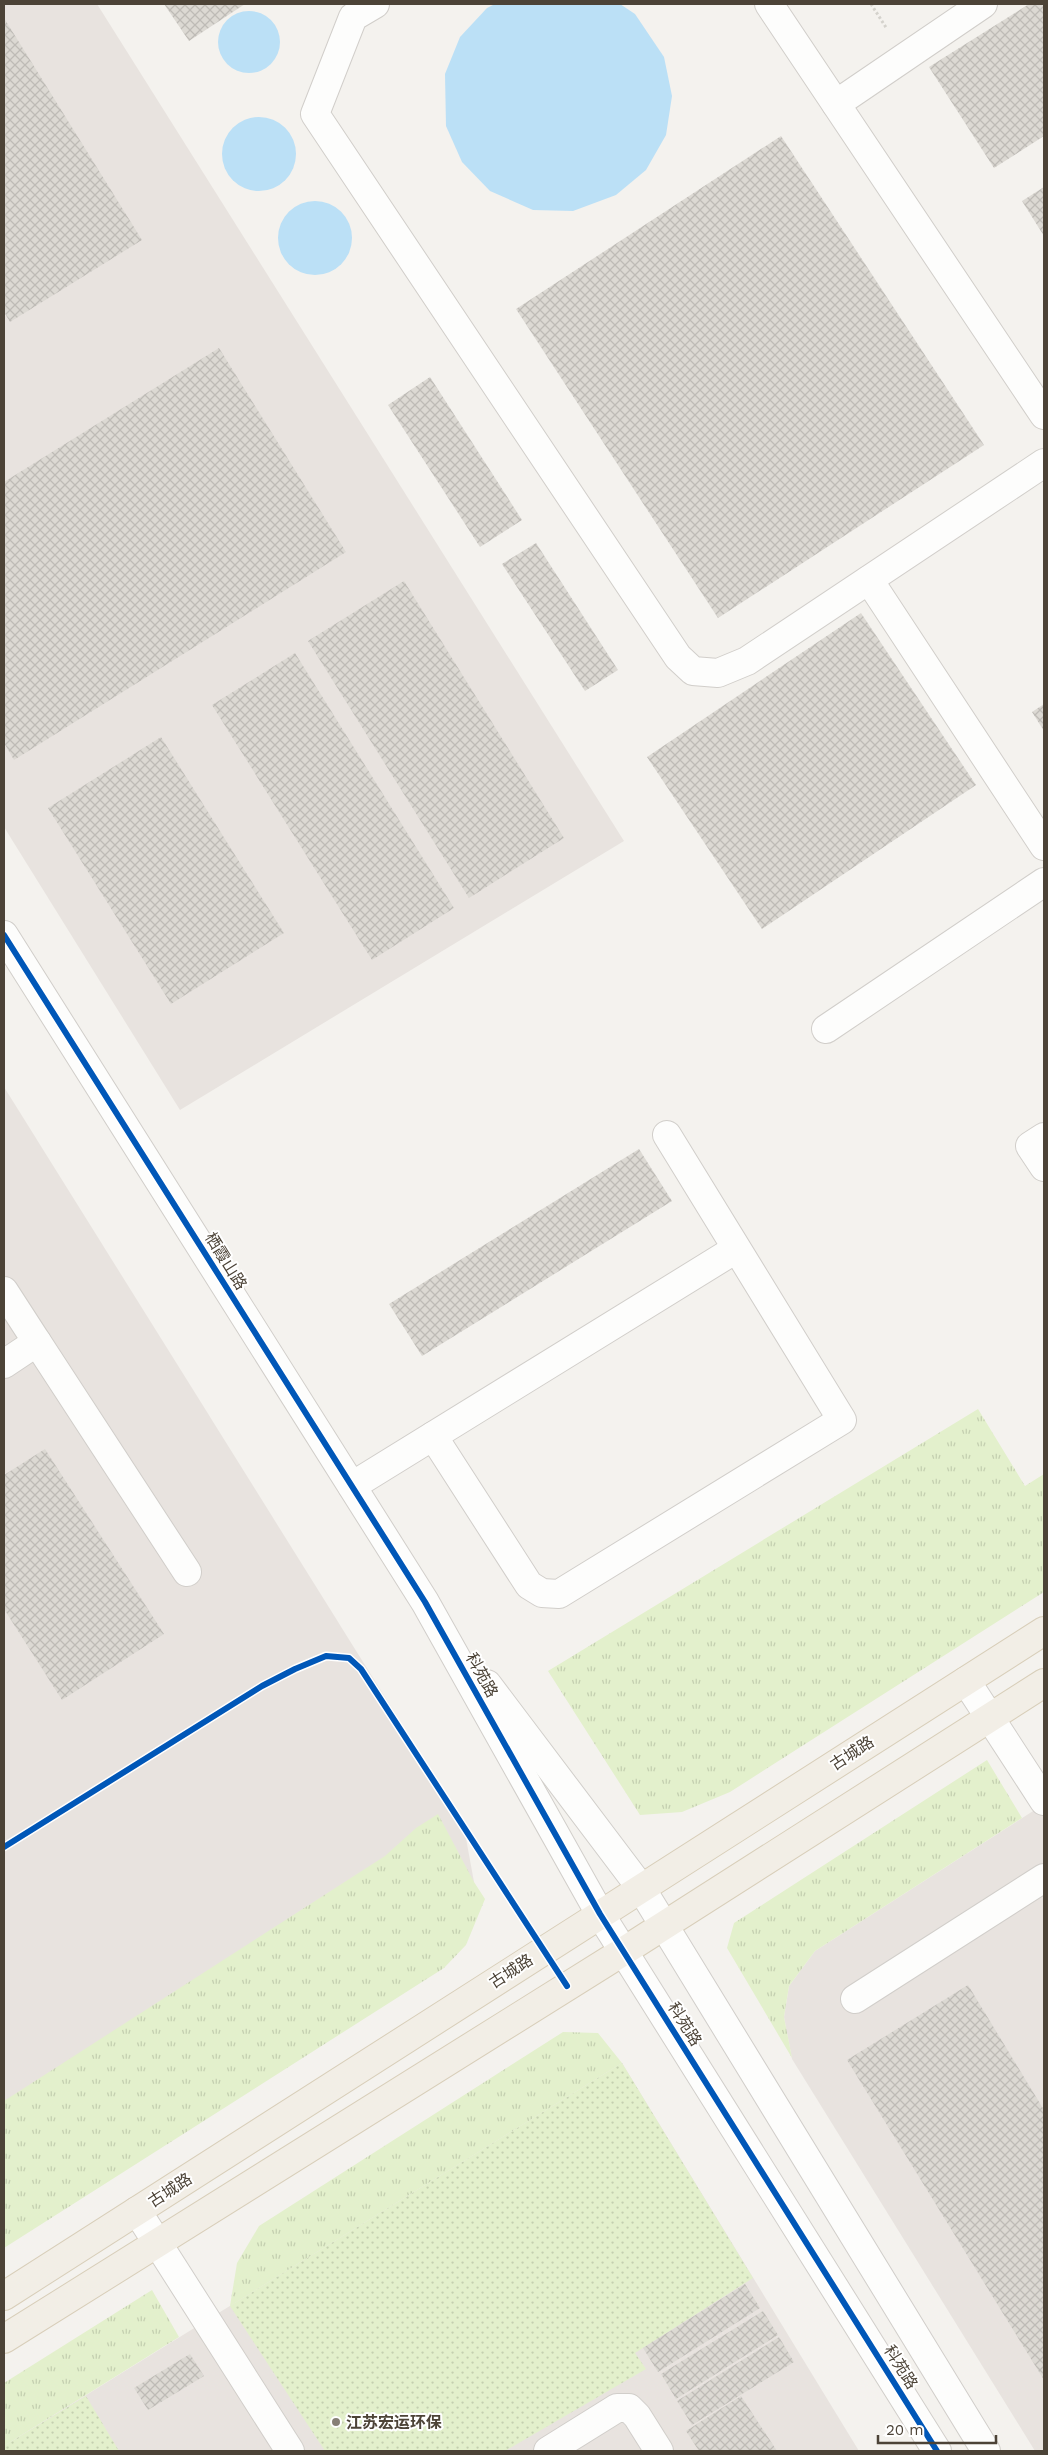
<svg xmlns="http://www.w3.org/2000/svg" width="1048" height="2455" font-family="'Work Sans','Noto Sans SC',sans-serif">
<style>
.industrial{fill:#e8e3df}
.grass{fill:url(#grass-tufts)}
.garden{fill:url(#garden-dots)}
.water{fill:#bbe0f6}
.building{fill:url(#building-cross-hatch)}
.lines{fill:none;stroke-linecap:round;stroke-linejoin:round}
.minor-casing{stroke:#d1ceca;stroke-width:30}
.major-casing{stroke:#d8ceb9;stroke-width:30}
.path{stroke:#d4d2cc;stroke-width:3;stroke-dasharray:2.5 2.5;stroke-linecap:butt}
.minor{stroke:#fdfdfc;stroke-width:28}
.major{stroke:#f2eee6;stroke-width:28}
.cycleway-casing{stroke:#fff;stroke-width:9}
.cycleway{stroke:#0057b8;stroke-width:6}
.poi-dot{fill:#878077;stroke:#fff;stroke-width:2}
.labels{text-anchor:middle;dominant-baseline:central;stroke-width:4;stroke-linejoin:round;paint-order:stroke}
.street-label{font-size:16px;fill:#4c4337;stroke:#fff}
.poi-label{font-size:16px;font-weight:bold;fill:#4c4337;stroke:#fff;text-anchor:start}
</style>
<defs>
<pattern id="grass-tufts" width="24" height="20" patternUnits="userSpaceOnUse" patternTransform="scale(1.25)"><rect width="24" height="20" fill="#e3f0cc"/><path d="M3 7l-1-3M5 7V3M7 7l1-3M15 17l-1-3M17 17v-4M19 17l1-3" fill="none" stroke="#c4cfb0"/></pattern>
<pattern id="garden-dots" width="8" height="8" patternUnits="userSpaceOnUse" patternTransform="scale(1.25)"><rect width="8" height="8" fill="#e3f0cc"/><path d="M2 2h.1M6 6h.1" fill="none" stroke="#c4cfb0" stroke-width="1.8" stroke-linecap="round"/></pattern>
<pattern id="building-cross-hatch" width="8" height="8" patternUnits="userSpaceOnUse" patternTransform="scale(1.25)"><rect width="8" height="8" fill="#dcd9d3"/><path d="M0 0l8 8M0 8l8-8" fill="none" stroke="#bebbb6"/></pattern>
</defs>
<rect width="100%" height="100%" fill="#f4f2ee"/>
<!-- industrial -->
<g class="industrial">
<path d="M4,4H97L624,841L180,1110L4,827Z"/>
<path d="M4,1087L463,1822L474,1882L4,2222Z"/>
<path d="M1044,1804V2451H1035L792,2059L784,2017L789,1986L815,1951Z"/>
<path d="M622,2063L859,2451H4V2446Z"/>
</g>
<!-- grass -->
<g class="grass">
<path d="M978,1409L1025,1486L1044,1474V1592L730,1792L682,1812L640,1815L548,1671Z"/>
<path d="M987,1760L1022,1818L815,1951L789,1986L784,2017L792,2058L727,1948L734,1923Z"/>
<path d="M438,1814L474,1882L485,1899L466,1945L444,1968L4,2248V2101L385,1856L416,1828Z"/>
<path d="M563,2032L598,2033L622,2063L230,2306L237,2263L259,2226Z"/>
<path d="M152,2290L179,2337L4,2446V2383Z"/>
</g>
<!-- garden -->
<g class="garden">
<path d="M622,2063L753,2278L635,2353L646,2369L505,2451H325L230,2306Z"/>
<path d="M86,2396L119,2451H4V2446Z"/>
</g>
<!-- water -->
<g class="water">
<path d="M495,4H620L635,14L664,57L672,96L666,135L646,170L616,195L573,211L533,210L490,191L462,162L446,126L445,74L460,37L487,8Z"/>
<circle cx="249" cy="42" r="31"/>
<circle cx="259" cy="154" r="37"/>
<circle cx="315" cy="238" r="37"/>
</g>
<!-- building -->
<g class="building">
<path d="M164,4H245L189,41Z"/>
<path d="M1029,4H1044V136L994,168L929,67Z"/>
<path d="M4,18L142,240L10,322L4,312Z"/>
<path d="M781,136L984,445L718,618L516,309Z"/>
<path d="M1044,187V236L1022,201Z"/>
<path d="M219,348L346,552L14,760L4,743V482Z"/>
<path d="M430,377L522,520L480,547L388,405Z"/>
<path d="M536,543L618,670L585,691L502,564Z"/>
<path d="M404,581L564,838L469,898L308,641Z"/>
<path d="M861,613L976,785L762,929L647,757Z"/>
<path d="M295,653L454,908L372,960L212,705Z"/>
<path d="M1044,704V731L1032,712Z"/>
<path d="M161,737L284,933L171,1004L48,808Z"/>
<path d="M639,1149L672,1201L422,1356L389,1304Z"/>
<path d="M45,1449L164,1634L62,1700L4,1609V1475Z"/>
<path d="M968,1985L1044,2110V2380L847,2060Z"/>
<path d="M745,2284L760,2308L658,2372L643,2348Z"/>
<path d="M763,2311L778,2335L676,2399L661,2374Z"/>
<path d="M779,2337L794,2362L692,2425L677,2401Z"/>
<path d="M190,2354L204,2376L148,2410L134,2388Z"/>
<path d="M741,2396L777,2451H699L686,2431Z"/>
</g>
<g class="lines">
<defs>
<g id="minor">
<path d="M375,4L353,17L315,114L678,657L693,671L718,673L747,661L1044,463"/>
<path d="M769,4L1044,415"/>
<path d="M836,104L983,4"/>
<path d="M869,580L1044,846"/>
<path d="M4,935L425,1602L600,1914L937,2451"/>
<path d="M826,1029L1044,882"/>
<path d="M1044,1137L1030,1146L1044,1167"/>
<path d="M4,1291L37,1342L4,1364"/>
<path d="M37,1342L187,1572"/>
<path d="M433,1436L529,1585L542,1593L559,1594L842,1420L667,1135"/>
<path d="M352,1486L736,1249"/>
<path d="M966,1681L1044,1801"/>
<path d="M487,1684L641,1888L986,2451"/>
<path d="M855,1999L1044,1878"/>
<path d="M137,2211L290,2451"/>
<path d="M548,2451L617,2408H629L637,2416L659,2451"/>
</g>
<g id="major">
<path d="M4,2296L1044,1631"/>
<path d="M4,2339L624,1951L1044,1683"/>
</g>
</defs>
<!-- minor casing -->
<use href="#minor" class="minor-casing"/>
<!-- major casing -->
<use href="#major" class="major-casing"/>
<!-- path -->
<g class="path">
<path d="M871,4L887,29"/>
<path d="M4,1841L7,1845"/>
</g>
<!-- minor -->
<use href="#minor" class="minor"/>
<!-- major -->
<use href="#major" class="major"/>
<defs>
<g id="cycleway">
<path d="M4,935L425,1602L600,1914L937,2451"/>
<path d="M4,1847L262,1686L295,1669L326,1656L349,1658L361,1669L567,1986"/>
</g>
</defs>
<!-- cycleway casing -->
<use href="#cycleway" class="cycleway-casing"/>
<!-- cycleway -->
<use href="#cycleway" class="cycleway"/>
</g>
<!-- markers -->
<circle class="poi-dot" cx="336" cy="2422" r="5"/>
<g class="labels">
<!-- street labels -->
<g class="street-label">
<text transform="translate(226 1261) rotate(58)">栖霞山路</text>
<text transform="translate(482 1675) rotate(61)">科苑路</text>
<text transform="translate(852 1753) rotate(-33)">古城路</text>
<text transform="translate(511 1971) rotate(-33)">古城路</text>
<text transform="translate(685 2024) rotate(58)">科苑路</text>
<text transform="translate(170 2190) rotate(-33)">古城路</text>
<text transform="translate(901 2367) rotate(58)">科苑路</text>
</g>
<!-- poi labels -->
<g class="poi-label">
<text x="346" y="2422">江苏宏运环保</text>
</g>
</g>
<!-- border -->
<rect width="1048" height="2455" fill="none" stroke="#4c4337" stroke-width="10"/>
<!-- scale -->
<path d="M878 2435v8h118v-8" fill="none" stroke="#4c4337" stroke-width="2.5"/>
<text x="886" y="2435" font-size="15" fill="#4c4337" stroke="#ffffff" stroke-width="4" paint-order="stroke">20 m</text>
</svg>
